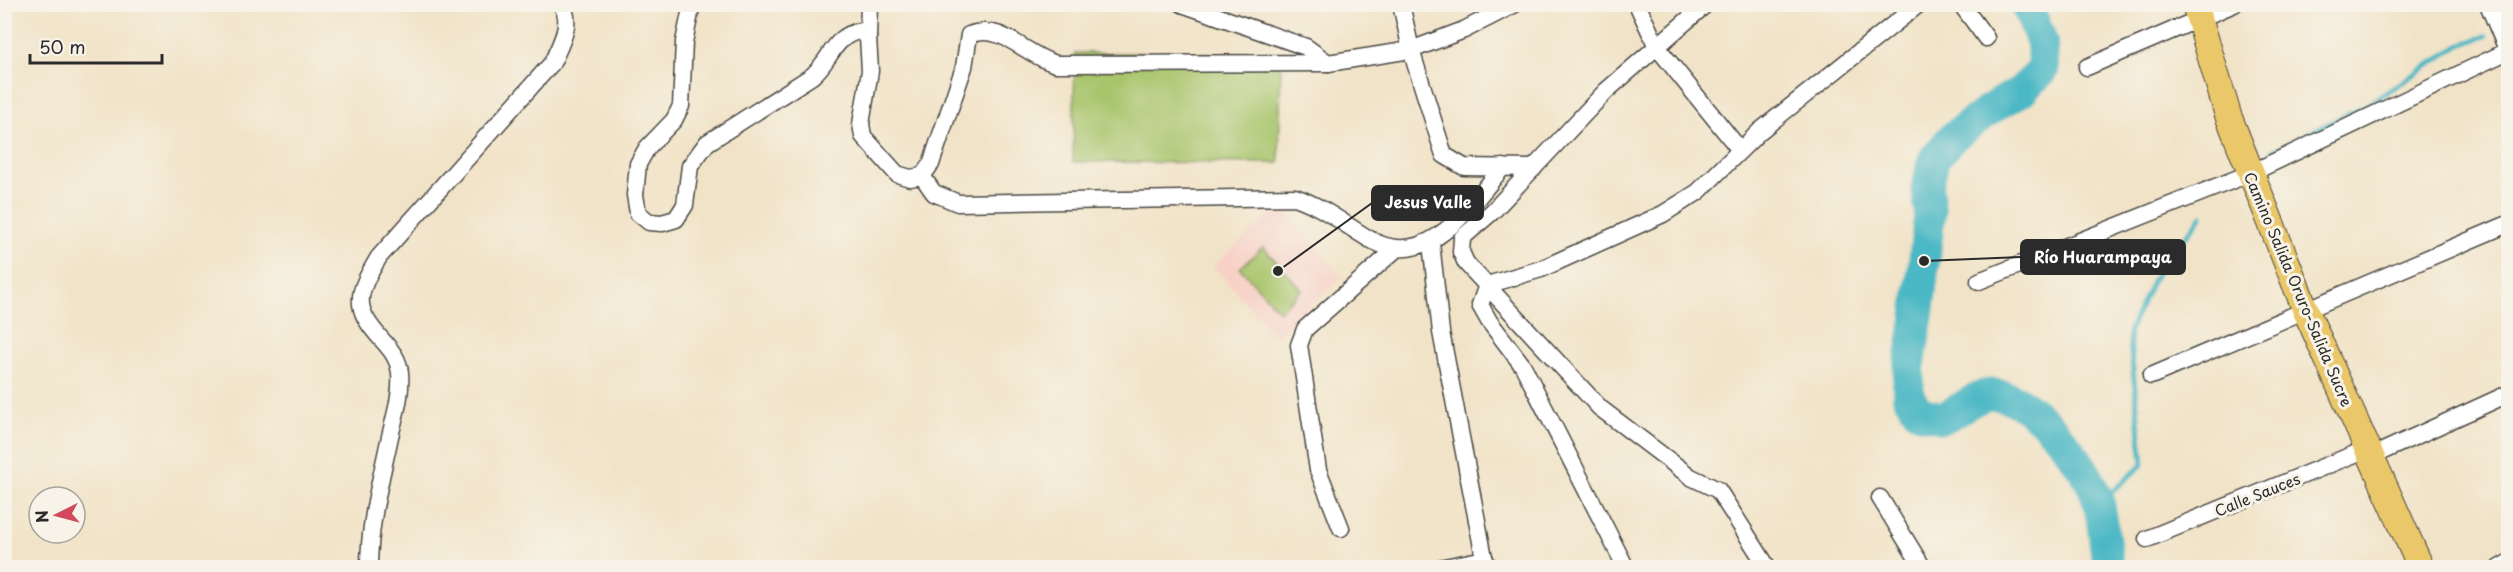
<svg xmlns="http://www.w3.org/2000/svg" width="2513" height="572" font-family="'Playpen Sans',sans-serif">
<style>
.built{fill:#f7d1c6}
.green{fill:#a8c56c;stroke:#6a784c;stroke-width:1.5}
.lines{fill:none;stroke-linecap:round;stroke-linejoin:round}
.stream{stroke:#4bb8c5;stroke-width:5}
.river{stroke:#4bb8c5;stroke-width:32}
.street-casing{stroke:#494742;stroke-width:19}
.primary-casing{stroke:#494742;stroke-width:28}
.street{stroke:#fff;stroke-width:16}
.primary{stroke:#eac769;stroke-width:26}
.labels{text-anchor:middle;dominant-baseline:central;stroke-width:6;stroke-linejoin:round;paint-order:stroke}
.street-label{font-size:15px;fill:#2b2b2b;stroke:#f7f3e8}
.leader{fill:none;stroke:#2b2b2b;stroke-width:2}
.callout-dot{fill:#2b2b2b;stroke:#f7f3e8;stroke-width:2}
.callout{fill:#2b2b2b;stroke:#2b2b2b;stroke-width:2}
.callout-label{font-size:16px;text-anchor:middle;font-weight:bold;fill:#fff}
</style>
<rect width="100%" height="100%" fill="#f7f3e8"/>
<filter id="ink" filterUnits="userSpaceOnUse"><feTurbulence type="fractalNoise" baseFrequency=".0167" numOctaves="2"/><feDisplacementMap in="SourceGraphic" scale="12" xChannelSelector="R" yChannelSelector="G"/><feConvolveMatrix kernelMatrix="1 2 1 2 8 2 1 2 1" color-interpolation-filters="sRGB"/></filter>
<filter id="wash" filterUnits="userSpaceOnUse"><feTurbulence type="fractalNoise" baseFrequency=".008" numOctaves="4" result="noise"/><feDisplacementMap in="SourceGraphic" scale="24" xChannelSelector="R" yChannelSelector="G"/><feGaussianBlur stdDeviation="1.35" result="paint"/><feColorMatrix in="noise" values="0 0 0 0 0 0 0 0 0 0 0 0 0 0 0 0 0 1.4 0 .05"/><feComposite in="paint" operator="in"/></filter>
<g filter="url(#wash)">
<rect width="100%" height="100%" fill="#f1e3c7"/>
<!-- built -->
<path class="built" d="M1280,206L1342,277L1276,336L1213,266Z"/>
<!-- green -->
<g class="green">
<path d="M1075,53L1281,54L1279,163L1073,162Z"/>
<path d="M1263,247L1302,290L1279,311L1240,268Z"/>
</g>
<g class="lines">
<!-- stream -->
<g class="stream">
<path d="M2272,151L2367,105L2460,45L2486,36"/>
<path d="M2099,504L2143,464L2129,332L2154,277L2202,216"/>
</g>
<!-- river -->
<path class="river" d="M2026,4L2042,42L2043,70L2021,91L1989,110L1953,137L1934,159L1927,187L1930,211L1917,321L1909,367L1908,396L1919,412L1943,418C1955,412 1972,400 1983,396C2025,382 2091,468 2099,504C2104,525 2104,547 2109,568"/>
</g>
</g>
<g filter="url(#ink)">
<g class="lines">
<defs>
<g id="street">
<path d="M692,4L684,42L681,106L674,120L647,148L638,164L635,195L638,213L649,222L662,223L676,219L685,205L690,166L707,143L812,76C832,59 833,36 860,31L868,37L870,71L861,124L863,136L897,174L910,178L922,176L931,164L964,67L969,35C1002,22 1024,55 1056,64L1328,63L1411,50L1464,30L1515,4"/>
<path d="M1182,4L1306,47L1328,63"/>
<path d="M1401,4L1411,50L1444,155L1464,167L1534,168"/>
<path d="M1637,4L1657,47L1740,150"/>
<path d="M1706,4L1606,91L1493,211L1462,238L1461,252L1466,263L1600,408L1691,477L1718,490L1768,568"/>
<path d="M1961,4L1986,38"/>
<path d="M2488,4L2508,52"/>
<path d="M868,37L869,4"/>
<path d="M2087,67L2234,4"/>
<path d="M922,176L934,193L958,203L1295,197C1324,207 1345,225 1371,240C1429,272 1470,205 1503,167"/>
<path d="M1431,243L1441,332L1486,568"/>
<path d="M1979,281L2251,173L2508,51"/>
<path d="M2151,376L2508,224"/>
<path d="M2370,457L2508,394"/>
<path d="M1880,498L1923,568"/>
<path d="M1341,528L1318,470L1299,345L1305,329L1395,250"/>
<path d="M2147,539L2367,449"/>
<path d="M369,568C369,524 380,483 389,441C394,418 402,396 400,373C399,360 392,351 383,341C352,307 356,295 379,257L552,63C560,45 574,22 561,4"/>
<path d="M1439,568L1485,559"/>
<path d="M1626,568L1523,366L1489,321L1480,305L1487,285L1541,269L1663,214L1698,192L1760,131L1919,4"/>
<path d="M2499,568L2508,563"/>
</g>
<path id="primary" d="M2195,4L2228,115L2306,311L2421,568"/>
</defs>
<!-- street casing -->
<use href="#street" class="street-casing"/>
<!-- primary casing -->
<use href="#primary" class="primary-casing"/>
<!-- street -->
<use href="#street" class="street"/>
<!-- primary -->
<use href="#primary" class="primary"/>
</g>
</g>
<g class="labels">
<!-- street labels -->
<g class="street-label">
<text transform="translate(2299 289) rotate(67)">Camino Salida Oruro-Salida Sucre</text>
<text transform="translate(2257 494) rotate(-22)">Calle Sauces</text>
</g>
</g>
<!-- callouts -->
<path class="leader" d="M1278 271L1372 203M1924 261L2021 257"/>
<g class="callout-dot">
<circle cx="1278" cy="271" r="6"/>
<circle cx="1924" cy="261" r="6"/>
</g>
<g class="callout">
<rect x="1372" y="186" width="111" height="34" rx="6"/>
<rect x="2021" y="240" width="164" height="34" rx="6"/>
</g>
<g class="callout-label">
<text x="1428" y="208">Jesus Valle</text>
<text x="2103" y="263">Río Huarampaya</text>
</g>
<!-- margin -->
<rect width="2513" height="572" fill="none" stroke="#f7f3e8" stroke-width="24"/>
<!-- north arrow -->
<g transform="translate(57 515) rotate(264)"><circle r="28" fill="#f7f3e8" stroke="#a5a39c" stroke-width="1.5"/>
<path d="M0-4.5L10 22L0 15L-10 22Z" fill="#d1495b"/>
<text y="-9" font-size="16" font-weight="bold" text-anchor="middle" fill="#2b2b2b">N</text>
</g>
<!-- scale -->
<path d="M30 54v9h132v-9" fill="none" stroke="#2b2b2b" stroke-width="3"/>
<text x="39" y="54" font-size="18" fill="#2b2b2b" stroke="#f7f3e8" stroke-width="4.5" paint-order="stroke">50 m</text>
</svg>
